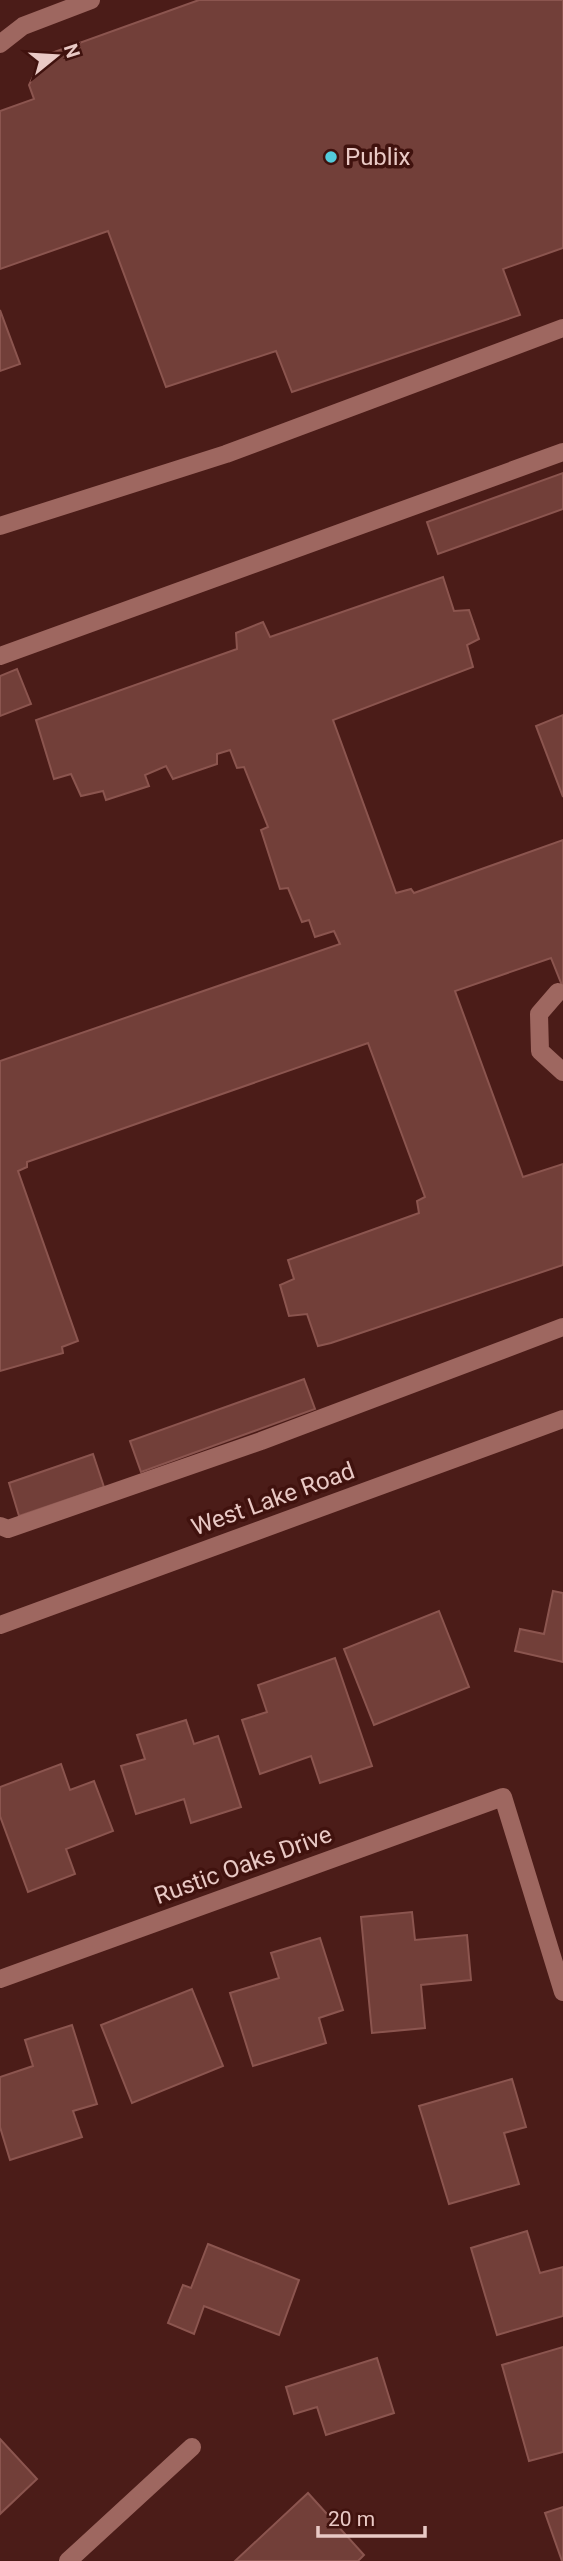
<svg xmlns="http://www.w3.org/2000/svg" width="563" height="2561" font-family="Roboto,sans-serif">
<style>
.building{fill:#723f39;stroke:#8b554f;stroke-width:2}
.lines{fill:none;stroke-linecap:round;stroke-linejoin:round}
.minor{stroke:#9e6760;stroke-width:18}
.poi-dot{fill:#53cbdb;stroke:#40120e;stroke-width:2.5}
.labels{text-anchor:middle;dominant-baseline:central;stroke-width:7;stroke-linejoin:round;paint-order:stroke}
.poi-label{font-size:24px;fill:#e9c9c5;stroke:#40120e;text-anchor:start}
.street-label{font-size:24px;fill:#e9c9c5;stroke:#40120e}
</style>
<rect width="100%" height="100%" fill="#4b1c18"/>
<!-- building -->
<g class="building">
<path d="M199,0H563V248L503,269L520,315L292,392L276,351L166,387L108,231L0,269V111L34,99L29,85L43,56Z"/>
<path d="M0,310L20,364L0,371Z"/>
<path d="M563,473V509L438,554L427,522Z"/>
<path d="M443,577L454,611L469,610L479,639L467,645L473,667L333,720L396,893L411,889L414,893L563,840V988L551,958L455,991L523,1177L563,1164V1265L331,1343L318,1346L307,1314L289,1316L280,1285L294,1279L288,1260L419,1213L417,1201L425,1197L368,1043L27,1162V1167L18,1171L78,1341L62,1347L63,1353L0,1371V1061L340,944L334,931L315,937L309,920L302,922L288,888L280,889L261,830L268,827L244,767L237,768L230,750L217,754V764L173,779L166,766L145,775L149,786L106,800L103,791L81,796L71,774L54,779L36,720L237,649L236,633L263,622L270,637Z"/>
<path d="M17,669L31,704L0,716V676Z"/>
<path d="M563,715V797L536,726Z"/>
<path d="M304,1379L315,1409L141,1472L130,1441Z"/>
<path d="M93,1454L104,1487L19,1516L9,1483Z"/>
<path d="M553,1591L563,1593V1662L515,1651L520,1629L544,1634Z"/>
<path d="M439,1611L469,1687L374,1725L344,1649Z"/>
<path d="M335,1658L372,1766L320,1783L311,1756L260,1774L242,1720L267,1712L258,1685Z"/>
<path d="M186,1720L194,1744L218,1736L241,1807L191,1823L184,1799L136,1814L121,1766L145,1759L137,1735Z"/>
<path d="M61,1764L70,1790L94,1781L113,1831L66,1849L75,1874L28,1892L0,1816V1787Z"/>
<path d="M412,1912L415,1940L467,1935L471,1980L421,1985L425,2028L372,2033L361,1917Z"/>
<path d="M320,1938L343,2010L319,2018L326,2043L253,2066L230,1993L279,1978L271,1953Z"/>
<path d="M192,1989L223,2066L132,2103L101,2025Z"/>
<path d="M72,2025L97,2104L73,2111L82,2137L10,2160L0,2127V2077L33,2066L25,2040Z"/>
<path d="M512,2079L526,2127L504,2133L519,2184L449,2204L419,2106Z"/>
<path d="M527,2231L540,2273L563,2267V2316L497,2335L471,2248Z"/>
<path d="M208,2244L299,2280L279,2335L204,2306L194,2334L168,2323L183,2285L191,2288Z"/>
<path d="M563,2347V2452L529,2461L502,2365Z"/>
<path d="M377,2358L394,2413L326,2435L317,2407L294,2414L286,2387Z"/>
<path d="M0,2439L37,2479L0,2514Z"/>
<path d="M308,2493L364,2555L358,2561H235Z"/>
<path d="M563,2507V2561H562L545,2513Z"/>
</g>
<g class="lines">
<!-- minor -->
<g class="minor">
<path d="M0,44L23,26L91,0"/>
<path d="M0,526L226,454L563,328"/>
<path d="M0,656L563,452"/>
<path d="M558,992L539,1014L540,1051L563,1072"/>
<path d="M0,1526L8,1529L261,1441L563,1327"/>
<path d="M0,1625L563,1419"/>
<path d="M0,1979L503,1797L563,1992"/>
<path d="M68,2561L192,2447"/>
</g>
</g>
<!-- markers -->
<circle class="poi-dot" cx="331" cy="157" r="7"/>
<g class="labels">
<!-- poi labels -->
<g class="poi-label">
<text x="345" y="157">Publix</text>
</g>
<!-- street labels -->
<g class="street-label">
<text transform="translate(273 1499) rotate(-20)">West Lake Road</text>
<text transform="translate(243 1865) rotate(-20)">Rustic Oaks Drive</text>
</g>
</g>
<!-- north arrow -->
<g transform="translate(56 56) rotate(72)" stroke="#40120e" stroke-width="5" paint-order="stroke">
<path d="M0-5L12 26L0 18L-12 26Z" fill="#e9c9c5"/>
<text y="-10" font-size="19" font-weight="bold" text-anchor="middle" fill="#e9c9c5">N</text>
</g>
<!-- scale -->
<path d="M318 2526v10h107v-10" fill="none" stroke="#e9c9c5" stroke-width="3.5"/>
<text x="328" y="2526" font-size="21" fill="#e9c9c5" stroke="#40120e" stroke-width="5" paint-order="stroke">20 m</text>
</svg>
